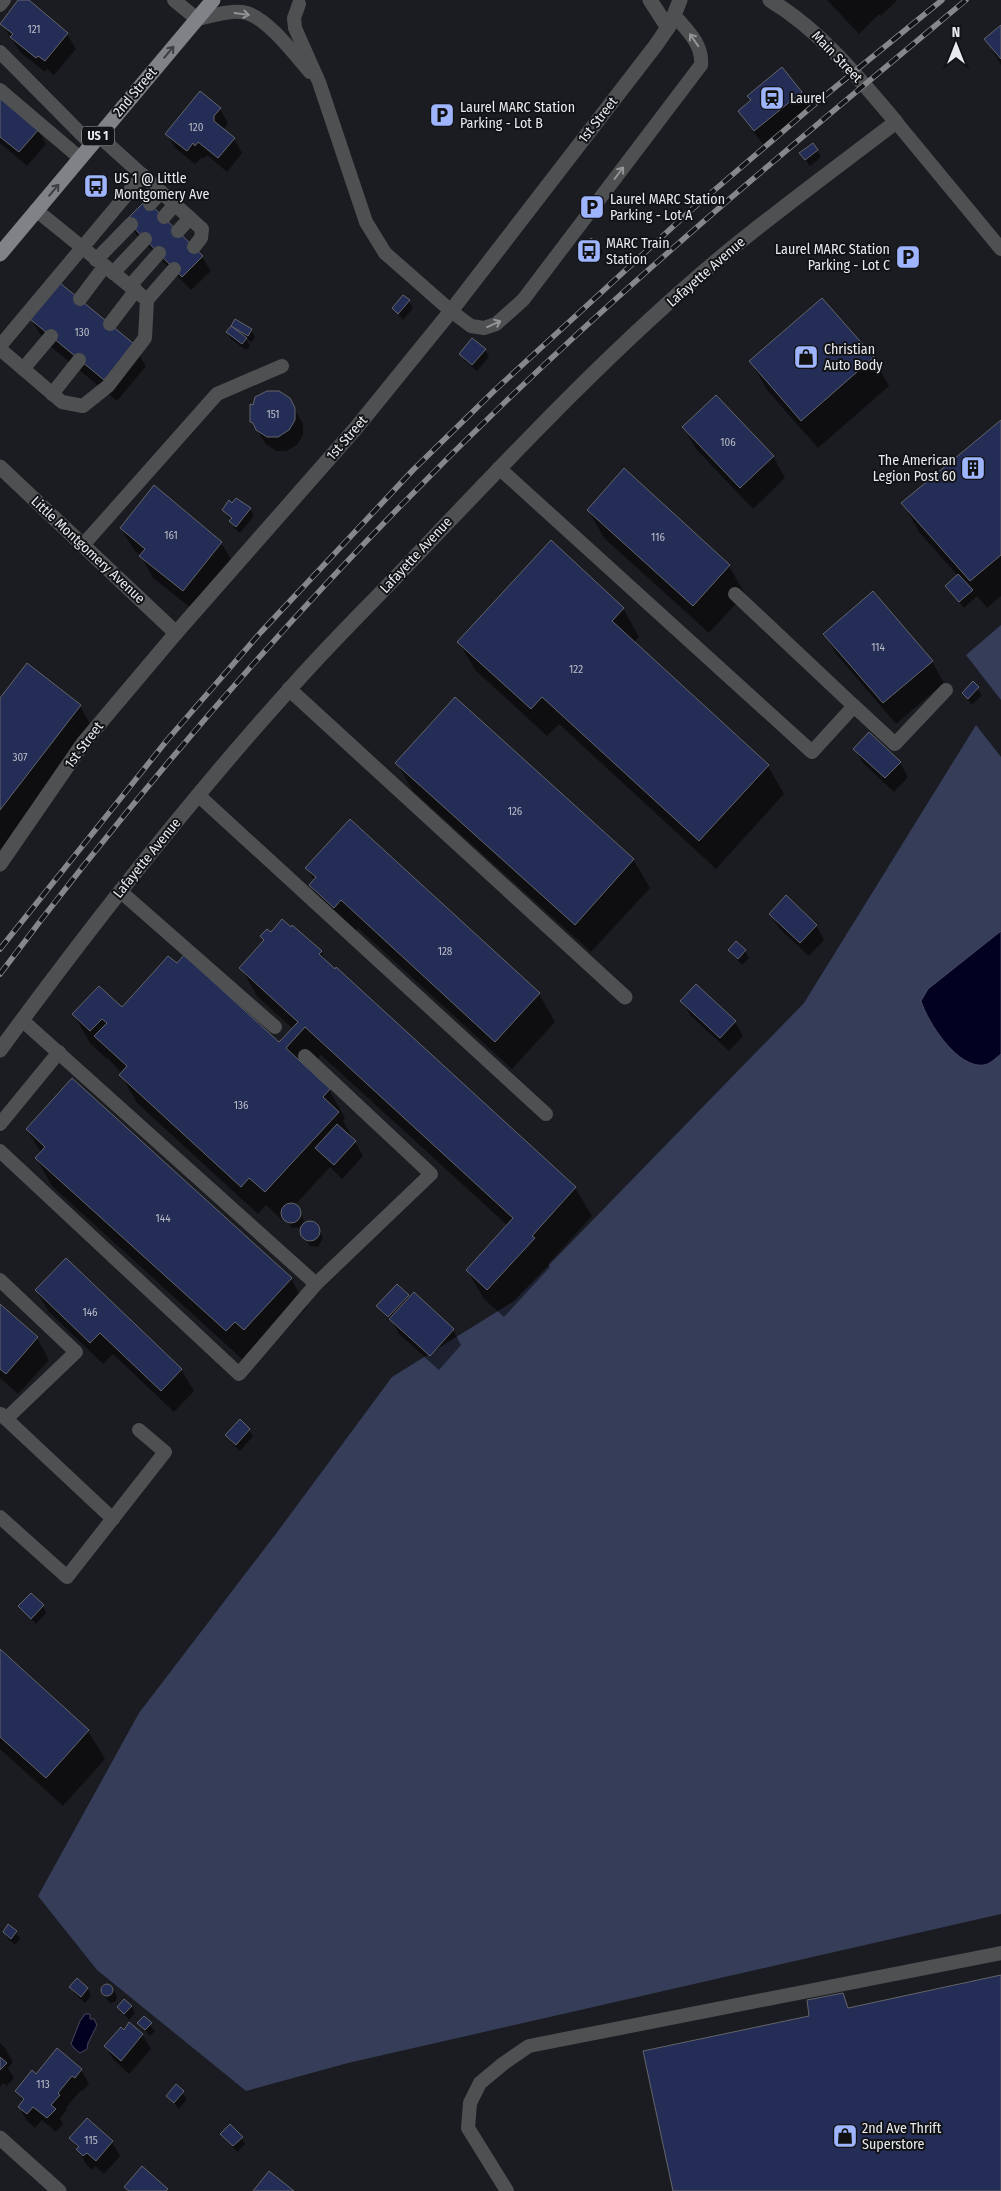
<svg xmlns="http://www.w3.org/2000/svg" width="1001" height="2191" font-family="'Fira Sans Condensed',sans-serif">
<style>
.green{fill:#353d58}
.water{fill:#020121;stroke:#47475e}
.shadow{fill:#0007}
.building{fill:#242d55;stroke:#63656a}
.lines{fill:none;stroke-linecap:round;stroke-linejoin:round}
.service{stroke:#4f5052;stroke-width:14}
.minor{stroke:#4f5052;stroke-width:15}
.tertiary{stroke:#4f5052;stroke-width:15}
.primary{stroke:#818287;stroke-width:15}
.rail-casing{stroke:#86878b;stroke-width:5.5}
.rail{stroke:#121317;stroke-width:4;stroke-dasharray:11;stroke-linecap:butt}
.oneway{stroke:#949598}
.oneway2{stroke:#3e3f44}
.labels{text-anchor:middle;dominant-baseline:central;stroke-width:4;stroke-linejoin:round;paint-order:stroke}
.number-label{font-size:11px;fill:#b8bbc7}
.shield{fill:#121317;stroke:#a8aaad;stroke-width:1}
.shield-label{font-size:12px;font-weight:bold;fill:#e9eaed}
.street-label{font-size:14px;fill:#e9eaed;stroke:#121317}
.poi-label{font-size:14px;fill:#e9eaed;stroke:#121317;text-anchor:start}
</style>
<rect width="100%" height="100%" fill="#1b1c21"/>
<!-- green -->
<g class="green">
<path d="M1001,625V700L966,655Z"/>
<path d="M976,725L1001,757V1914L348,2063L246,2091L97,1970L38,1896L139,1713L278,1531L392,1377L514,1301L804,1003Z"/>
</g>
<!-- water -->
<g class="water">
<path d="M1001,931V1054C996,1058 990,1064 984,1065C958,1069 928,1023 921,1001L928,989Z"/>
<path d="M85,2014H90V2019H94L97,2025L88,2043L87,2049L80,2053L75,2049L71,2044L80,2021Z"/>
</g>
<!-- shadow -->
<g class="shadow">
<path d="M22,0H27L67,34L76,49L54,75L47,69L45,72L20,52L2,24Z"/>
<path d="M827,0H897L881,16L879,14L859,34Z"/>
<path d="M1001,27V65L986,39Z"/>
<path d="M782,69L801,93L810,107L763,144L748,125L739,111L752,101Z"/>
<path d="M0,97L38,130L46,144L27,166L0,143Z"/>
<path d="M220,109L228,123L223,130L234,139L242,153L227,172L207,155L204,159L202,157L195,164L175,148L167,134Z"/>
<path d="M817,150L821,157L810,166L801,154Z"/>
<path d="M146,202L202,257L211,271L191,290L136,234L128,220Z"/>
<path d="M591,240L600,246L603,253L595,264L587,259L583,252Z"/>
<path d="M409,301L413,308L403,320L393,308Z"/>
<path d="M31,319L133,345L146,366L117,401L44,341Z"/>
<path d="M235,320L251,330L255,337L252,342L246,339L250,346L246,350L231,339L227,332Z"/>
<path d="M485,350L489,357L477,371L465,361L461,354Z"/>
<path d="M873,358L889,386L818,448L767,390L751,362Z"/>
<path d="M289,399L303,424V435L297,445L286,451H276L266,444L251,421Z"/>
<path d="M1001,421V596L987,608L977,596L964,608L947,586L958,576L919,532L903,503Z"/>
<path d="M684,428L773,456L785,478L753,509L696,449Z"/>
<path d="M236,500L250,509L254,516L240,533L234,528L232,520L223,510Z"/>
<path d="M588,510L729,566L745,594L709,633L604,538Z"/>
<path d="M121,529L221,543L234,564L196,612L153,578L141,556L134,550Z"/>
<path d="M623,608L639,637L634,642L768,766L784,794L716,869L559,724L547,736L475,670L459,642Z"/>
<path d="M824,634L932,661L944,683L896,724L837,655Z"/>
<path d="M973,683L982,695L972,705L963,693Z"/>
<path d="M0,700L80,706L96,734L0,859Z"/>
<path d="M855,749L900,763L908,777L894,792L863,763Z"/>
<path d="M397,763L633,859L650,888L591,952L413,791Z"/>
<path d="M307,868L539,994L555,1022L512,1069L358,928L351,935L327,913L310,885L314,881Z"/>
<path d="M770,914L816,925L824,940L809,956L779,928Z"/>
<path d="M271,934L321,952L328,964L335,971L336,969L575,1188L592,1216L548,1264L550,1267L504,1317L484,1299L467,1270L508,1226L321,1055L308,1070L329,1090L345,1118L343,1121L363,1156L342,1179L330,1167L294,1206H297L304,1221L301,1227L311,1223L316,1225L323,1238L318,1247L310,1246L302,1234L303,1227L292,1228L284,1217L282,1220L266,1205L258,1214L137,1103L121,1075L122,1074L108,1058L107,1059L90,1043L74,1015L122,1009L279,1044L293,1029L257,996L241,968L265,941L262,936Z"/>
<path d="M729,951H745L749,958L742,965Z"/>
<path d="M682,1001L735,1022L743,1036L729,1051L690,1015Z"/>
<path d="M27,1130L291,1279L307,1307L261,1357L252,1349L242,1359L52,1186L36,1158L41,1153Z"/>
<path d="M398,1285L410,1299L414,1294L453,1330L461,1345L439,1370L399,1334L393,1323L382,1313L378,1306Z"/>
<path d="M36,1291L181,1369L194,1391L174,1412L113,1354L103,1364L49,1312Z"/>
<path d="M0,1305L37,1338L49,1360L18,1394L0,1378Z"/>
<path d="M249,1430L253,1436L240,1451L231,1442L227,1436Z"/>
<path d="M20,1606H43L46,1613L36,1624Z"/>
<path d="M0,1651L88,1731L105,1759L63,1806L0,1749Z"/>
<path d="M4,1932H16L20,1939L15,1945L8,1939Z"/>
<path d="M77,1980L88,1989L91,1996L85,2003L75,1994L71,1987Z"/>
<path d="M106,1986L113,1989L117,1996L116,2001L111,2003L107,2000L103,1993Z"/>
<path d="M131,2006L135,2013L129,2020L118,2007Z"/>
<path d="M144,2018L155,2031L150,2036L139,2024Z"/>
<path d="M124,2032L142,2034L151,2049L129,2074L114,2060L105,2046Z"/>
<path d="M0,2043L5,2048L13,2062L8,2068L14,2078L7,2086L3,2083L0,2087Z"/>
<path d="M81,2070L89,2084L83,2091L81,2090L66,2108L67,2110L60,2118L63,2124L56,2132L42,2120L35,2128L27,2121L19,2107L23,2102L17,2091L36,2075Z"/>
<path d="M176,2086L187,2099L179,2109L168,2096Z"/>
<path d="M222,2134L242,2138L245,2144L237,2152Z"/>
<path d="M71,2138L112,2142L120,2156L104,2174L95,2166L92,2170L86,2164Z"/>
</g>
<!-- building -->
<g class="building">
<path d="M18,0H29L68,33L45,61L38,56L36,58L10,37L13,34L0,24Z"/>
<path d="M1001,25V59L984,39Z"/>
<path d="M782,67L802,92L754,131L738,111L751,100L747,96Z"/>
<path d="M200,91L221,108L214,116V121L235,138L218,158L198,142L195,146L193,143L187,151L165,134Z"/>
<path d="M0,96L39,129L19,152L0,137Z"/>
<path d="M813,143L818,150L805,160L799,153Z"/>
<path d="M146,200L203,256L182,277L126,220Z"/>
<path d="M591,238L600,245L591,258L581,252Z"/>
<path d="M60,283L134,344L104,380L30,319Z"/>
<path d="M403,295L410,300L398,314L392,308Z"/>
<path d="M822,298L874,357L801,421L749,361Z"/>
<path d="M235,319L252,329L248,336L231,326Z"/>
<path d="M231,326L247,338L242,344L226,332Z"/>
<path d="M472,338L486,349L472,365L459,354Z"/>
<path d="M267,391H279L290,398L295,408V420L289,430L278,437H267L256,430L253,423L250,422V404L253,405L255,397Z"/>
<path d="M716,395L774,456L740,488L682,427Z"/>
<path d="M1001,420V555L970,581L901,503Z"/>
<path d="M624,468L730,565L693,606L587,510Z"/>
<path d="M154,485L222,542L183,591L139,556L145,549L120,528Z"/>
<path d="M236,498L251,508L236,527L229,521L232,518L222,510L229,500L232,503Z"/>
<path d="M551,540L624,608L612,621L769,765L699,841L542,697L531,709L457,642Z"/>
<path d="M958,574L973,590L959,602L945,586Z"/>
<path d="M873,591L933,661L883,703L823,634Z"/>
<path d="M27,663L81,705L0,810V698Z"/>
<path d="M973,681L979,687L968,699L962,693Z"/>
<path d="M455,697L634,859L575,925L395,763Z"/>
<path d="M869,732L901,762L885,778L853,749Z"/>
<path d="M350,819L540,993L495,1042L341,900L334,908L309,885L316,877L305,868Z"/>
<path d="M786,895L817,925L800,943L769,914Z"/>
<path d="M282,919L291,927L292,925L322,951L319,954L335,969L336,967L576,1187L532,1236L535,1238L487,1290L466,1270L513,1218L305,1027L286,1048L330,1089L323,1097L339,1112L265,1192L249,1178L241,1187L119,1075L127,1066L94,1036L107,1023L102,1019L90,1031L72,1014L99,986L122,1007L168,956L177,963L184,955L279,1042L298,1022L239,968L264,940L260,936L267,929L271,932Z"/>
<path d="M736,941L746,950L738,959L728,950Z"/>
<path d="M696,984L736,1021L720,1038L680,1001Z"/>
<path d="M72,1078L292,1278L244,1330L235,1322L226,1331L35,1158L45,1147L26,1129Z"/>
<path d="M337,1124L356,1141L334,1165L315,1148Z"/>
<circle cx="291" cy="1213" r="10"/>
<circle cx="310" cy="1231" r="10"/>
<path d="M66,1258L182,1369L161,1391L100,1333L90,1343L35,1290Z"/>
<path d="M397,1284L409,1295L388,1317L376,1306Z"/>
<path d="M414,1292L454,1329L430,1356L389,1319Z"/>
<path d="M0,1304L38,1337L6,1374L0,1369Z"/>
<path d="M240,1419L250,1429L236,1445L225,1435Z"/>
<path d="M31,1593L44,1605L31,1619L18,1606Z"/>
<path d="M0,1649L89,1730L46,1778L0,1737Z"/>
<path d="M8,1924L17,1931L11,1939L3,1932Z"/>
<path d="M1001,1975V2191H673L643,2051L809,2016L807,2000L843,1993L848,2008Z"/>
<path d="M77,1978L88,1988L81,1997L69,1987Z"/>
<circle cx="107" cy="1990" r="6"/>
<path d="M124,1999L132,2006L124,2014L117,2007Z"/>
<path d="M144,2016L152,2023L145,2030L137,2023Z"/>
<path d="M129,2022L143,2034L121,2061L104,2046L121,2027L124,2030Z"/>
<path d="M57,2048L82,2069L75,2078L72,2076L58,2093L60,2095L51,2105L56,2109L47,2118L33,2107L27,2114L18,2107L24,2099L15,2091L32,2070L36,2074Z"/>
<path d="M0,2057L7,2063L0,2070Z"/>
<path d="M176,2084L184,2091L174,2103L166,2096Z"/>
<path d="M87,2118L113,2141L96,2161L87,2153L83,2156L76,2149L79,2147L69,2138Z"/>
<path d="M230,2124L243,2137L233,2146L220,2134Z"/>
<path d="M142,2166L168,2189L166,2191H129L124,2187Z"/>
<path d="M269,2171L294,2191H253Z"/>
</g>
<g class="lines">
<!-- service -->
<g class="service">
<path d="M174,0L197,19C212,16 232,9 247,13C269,20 295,55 310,72"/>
<path d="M299,4L294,18L295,28L319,82L366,222L385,253L451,311L471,326L484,328L496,324L523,300L701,65C703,44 687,30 674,15"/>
<path d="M0,5L4,0"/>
<path d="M0,52L92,145"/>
<path d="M0,90L80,158"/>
<path d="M896,122L1001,249"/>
<path d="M99,136L202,229L201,238L194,247"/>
<path d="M150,204L161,192"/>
<path d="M164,217L175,204"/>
<path d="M178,231L190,218"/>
<path d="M96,260L131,224"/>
<path d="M113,273L145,239"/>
<path d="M130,286L159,253"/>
<path d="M80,299L104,267"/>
<path d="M147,300L174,269"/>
<path d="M110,324L136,290"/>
<path d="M0,346L143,175"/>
<path d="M0,349L62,402L83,406L108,386L145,338L147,300L36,210"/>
<path d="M23,369L51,336"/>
<path d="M52,394L79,360"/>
<path d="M499,468L812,752L854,706L895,744L946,690"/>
<path d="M83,545L217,394L282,366"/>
<path d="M735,594L854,706"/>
<path d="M198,795L546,1114"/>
<path d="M120,891L275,1027"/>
<path d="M305,1056L431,1174L316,1284"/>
<path d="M0,1124L59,1052"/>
<path d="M0,1151L239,1374L316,1284L22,1020"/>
<path d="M0,1280L76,1352L6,1419"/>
<path d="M1,1414L113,1519"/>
<path d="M0,1517L67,1577L165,1452L139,1430"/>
<path d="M507,2191L468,2128L470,2103L480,2083L504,2063L529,2046L1001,1953"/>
</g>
<!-- minor -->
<g class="minor">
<path d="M0,467L176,633"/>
<path d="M289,689L625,997"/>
<path d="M0,864L84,742L176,633L356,428L451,311L656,45L671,23L680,0"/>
<path d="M0,2138L59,2191"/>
</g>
<!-- tertiary -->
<g class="tertiary">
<path d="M650,0L668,28"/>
<path d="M0,1050C91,926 186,804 289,690C329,644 373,602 414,558C513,454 611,349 721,257C778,210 837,167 896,122C858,77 821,31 770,0"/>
</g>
<!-- primary -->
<path class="primary" d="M0,254L213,0"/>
<defs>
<g id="rail">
<path d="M0,949L168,739L261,632L413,470L495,390L690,211L822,98L942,0"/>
<path d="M0,974C171,746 363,532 573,338C700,221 833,111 966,0"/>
</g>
</defs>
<!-- rail casing -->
<use href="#rail" class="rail-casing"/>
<!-- rail -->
<use href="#rail" class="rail"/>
</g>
<!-- one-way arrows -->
<defs><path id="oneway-shaft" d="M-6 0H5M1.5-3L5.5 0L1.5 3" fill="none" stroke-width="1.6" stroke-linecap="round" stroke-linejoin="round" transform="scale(1.25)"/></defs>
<g class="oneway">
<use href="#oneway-shaft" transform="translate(242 14) rotate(8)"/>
<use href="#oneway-shaft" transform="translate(694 40) rotate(-125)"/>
<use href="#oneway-shaft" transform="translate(619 173) rotate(-53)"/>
<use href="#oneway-shaft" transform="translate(494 324) rotate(-24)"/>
</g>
<g class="oneway2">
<use href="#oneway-shaft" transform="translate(169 52) rotate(-50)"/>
<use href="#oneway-shaft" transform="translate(54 190) rotate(-50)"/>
</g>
<!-- icons -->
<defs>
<symbol id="station-square" viewBox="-11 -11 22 22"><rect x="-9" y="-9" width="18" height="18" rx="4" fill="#9eb4fd" stroke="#121317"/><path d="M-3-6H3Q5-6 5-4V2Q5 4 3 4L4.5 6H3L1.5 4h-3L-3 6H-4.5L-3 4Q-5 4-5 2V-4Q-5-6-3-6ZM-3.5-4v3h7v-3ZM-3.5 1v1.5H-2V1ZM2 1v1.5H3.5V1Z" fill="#111"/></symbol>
<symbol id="parking-square" viewBox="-11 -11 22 22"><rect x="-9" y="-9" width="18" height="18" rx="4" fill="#9eb4fd" stroke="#121317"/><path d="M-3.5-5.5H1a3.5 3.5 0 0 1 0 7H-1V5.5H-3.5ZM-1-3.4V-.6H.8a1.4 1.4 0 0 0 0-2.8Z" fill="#111"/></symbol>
<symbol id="bus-square" viewBox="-11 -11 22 22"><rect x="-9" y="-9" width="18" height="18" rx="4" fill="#9eb4fd" stroke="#121317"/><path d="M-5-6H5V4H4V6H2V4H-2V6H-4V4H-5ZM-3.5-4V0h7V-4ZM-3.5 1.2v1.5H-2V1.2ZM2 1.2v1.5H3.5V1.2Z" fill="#111"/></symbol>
<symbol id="shop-square" viewBox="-11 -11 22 22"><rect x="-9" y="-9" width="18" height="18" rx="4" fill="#9eb4fd" stroke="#121317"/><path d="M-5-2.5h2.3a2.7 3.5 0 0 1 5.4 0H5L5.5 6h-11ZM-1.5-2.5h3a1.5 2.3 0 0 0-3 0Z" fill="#111"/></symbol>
<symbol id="building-square" viewBox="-11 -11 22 22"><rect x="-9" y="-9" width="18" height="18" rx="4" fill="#9eb4fd" stroke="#121317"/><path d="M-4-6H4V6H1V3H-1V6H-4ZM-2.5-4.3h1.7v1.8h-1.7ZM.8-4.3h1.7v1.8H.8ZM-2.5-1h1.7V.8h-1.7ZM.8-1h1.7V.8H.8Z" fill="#111"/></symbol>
</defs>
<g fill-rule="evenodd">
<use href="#station-square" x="758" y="84" width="28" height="28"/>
<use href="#parking-square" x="428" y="101" width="28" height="28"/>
<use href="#bus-square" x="82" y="172" width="28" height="28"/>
<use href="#parking-square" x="578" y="193" width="28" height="28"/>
<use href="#bus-square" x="575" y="237" width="28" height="28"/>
<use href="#parking-square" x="894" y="243" width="28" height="28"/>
<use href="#shop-square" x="792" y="343" width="28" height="28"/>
<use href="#building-square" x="959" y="454" width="28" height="28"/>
<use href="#shop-square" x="831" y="2122" width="28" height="28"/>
</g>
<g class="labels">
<!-- number labels -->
<g class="number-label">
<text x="34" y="29">121</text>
<text x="196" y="127">120</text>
<text x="82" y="332">130</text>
<text x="273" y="414">151</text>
<text x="728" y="442">106</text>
<text x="171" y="535">161</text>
<text x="658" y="537">116</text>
<text x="878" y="647">114</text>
<text x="576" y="669">122</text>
<text x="20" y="757">307</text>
<text x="515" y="811">126</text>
<text x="445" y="951">128</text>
<text x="241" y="1105">136</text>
<text x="163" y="1218">144</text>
<text x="90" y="1312">146</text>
<text x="43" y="2084">113</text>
<text x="91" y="2140">115</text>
</g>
<!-- shield labels -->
<rect class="shield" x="82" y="126.5" width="32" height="19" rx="4"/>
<g class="shield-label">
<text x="98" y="136">US 1</text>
</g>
<!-- street labels -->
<g class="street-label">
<text transform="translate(837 57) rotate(46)">Main Street</text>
<text transform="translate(135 92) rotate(-50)">2nd Street</text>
<text transform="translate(598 120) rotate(-52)">1st Street</text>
<text transform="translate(706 272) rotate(-41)">Lafayette Avenue</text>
<text transform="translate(347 438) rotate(-49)">1st Street</text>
<text transform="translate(88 550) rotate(43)">Little Montgomery Avenue</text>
<text transform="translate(416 555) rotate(-47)">Lafayette Avenue</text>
<text transform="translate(84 745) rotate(-53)">1st Street</text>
<text transform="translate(147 858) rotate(-51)">Lafayette Avenue</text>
</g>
<!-- poi labels -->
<g class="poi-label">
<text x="790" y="98">Laurel</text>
<text x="460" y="107">Laurel MARC Station<tspan x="460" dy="16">Parking - Lot B</tspan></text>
<text x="114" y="178">US 1 @ Little<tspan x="114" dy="16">Montgomery Ave</tspan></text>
<text x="610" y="199">Laurel MARC Station<tspan x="610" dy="16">Parking - Lot A</tspan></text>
<text x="606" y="243">MARC Train<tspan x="606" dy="16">Station</tspan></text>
<text x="890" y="249" text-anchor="end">Laurel MARC Station<tspan x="890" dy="16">Parking - Lot C</tspan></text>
<text x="824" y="349">Christian<tspan x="824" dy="16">Auto Body</tspan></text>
<text x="956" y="460" text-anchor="end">The American<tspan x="956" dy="16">Legion Post 60</tspan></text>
<text x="862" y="2128">2nd Ave Thrift<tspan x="862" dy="16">Superstore</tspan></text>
</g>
</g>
<!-- north arrow -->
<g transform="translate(956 45)" stroke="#121317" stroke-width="4" paint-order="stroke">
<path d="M0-4L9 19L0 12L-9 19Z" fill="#e9eaed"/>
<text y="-8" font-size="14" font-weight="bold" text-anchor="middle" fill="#e9eaed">N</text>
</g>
</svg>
